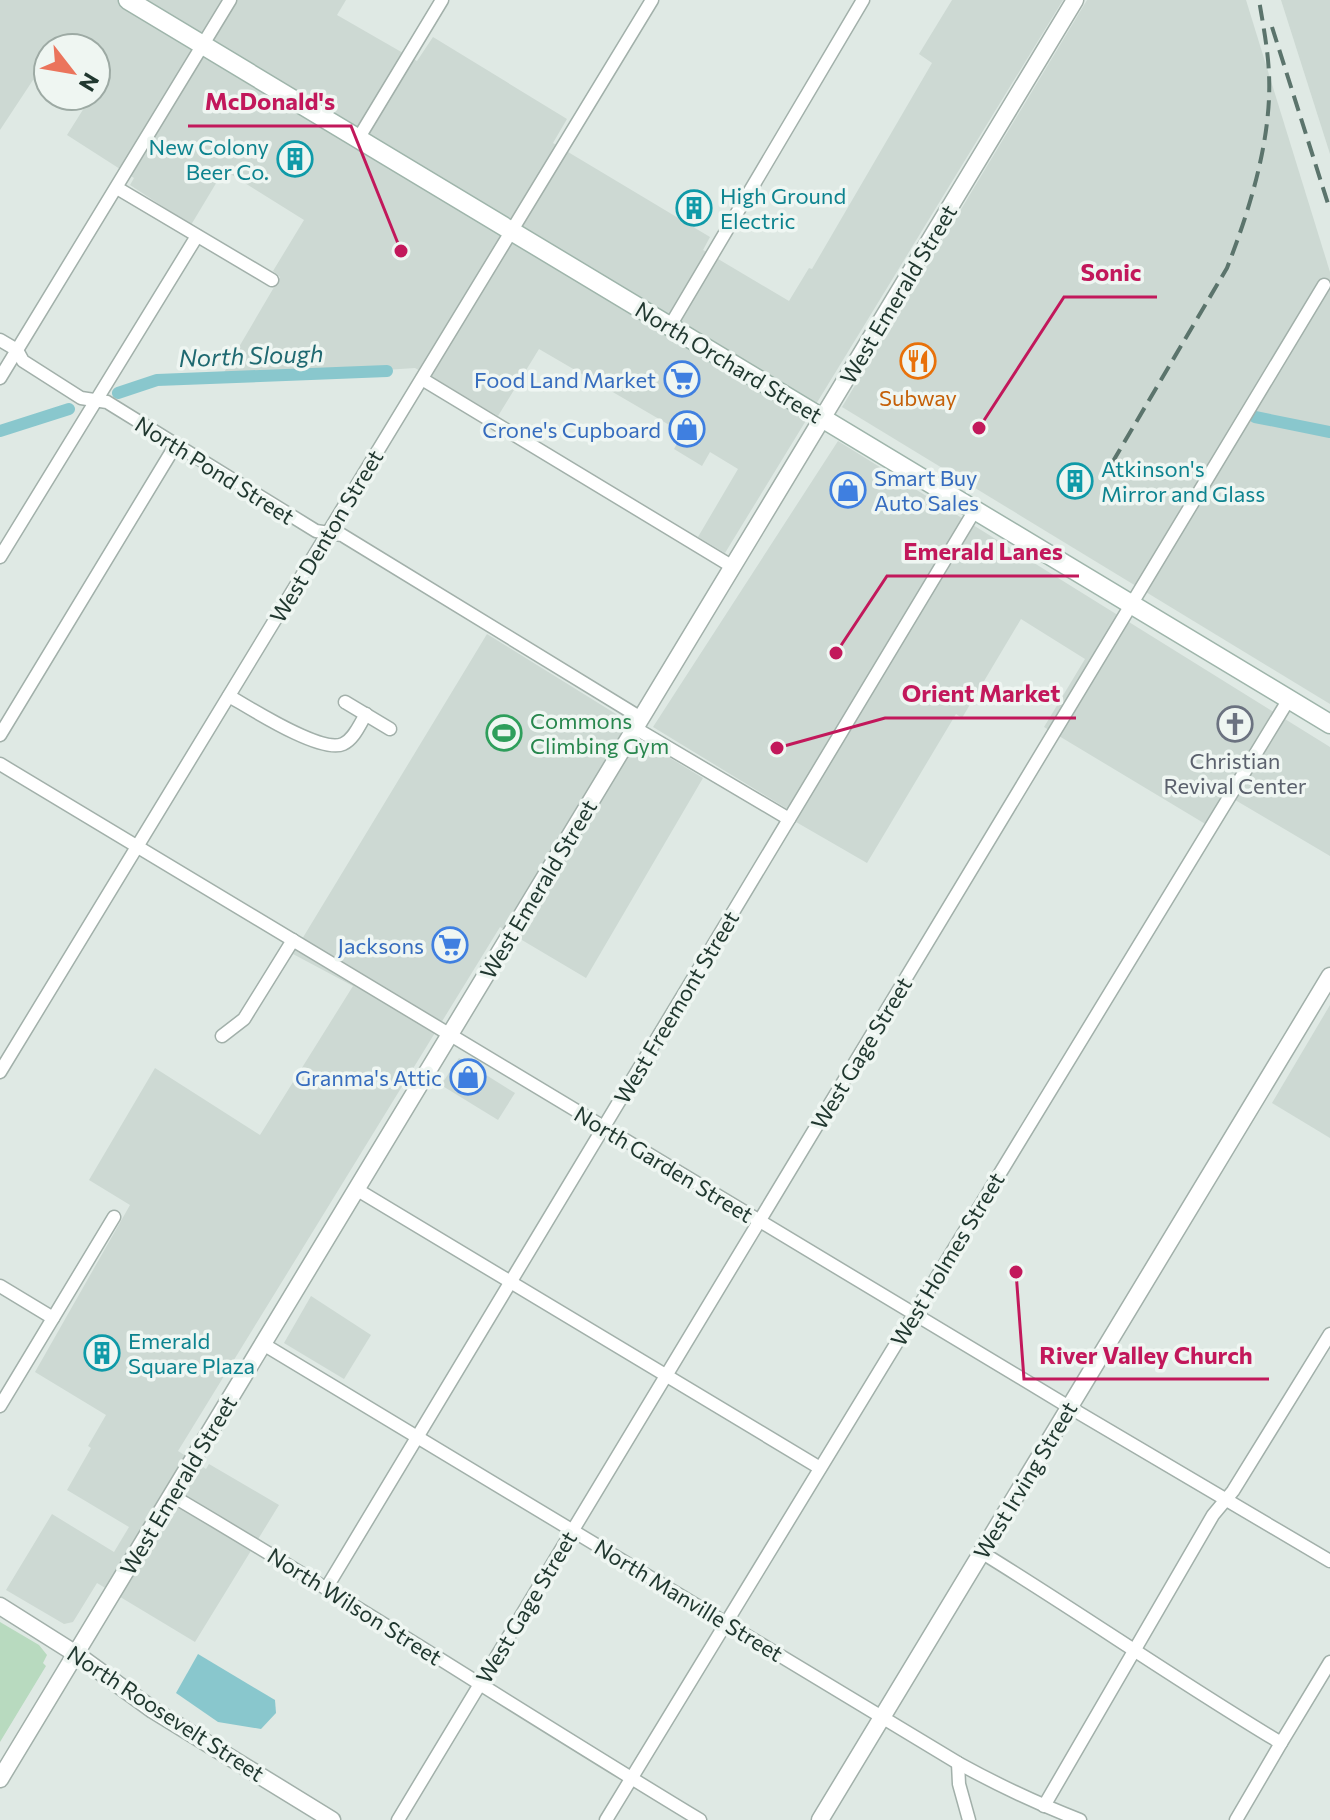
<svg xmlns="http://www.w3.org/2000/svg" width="1330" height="1820" font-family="Commissioner,sans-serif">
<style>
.built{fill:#cdd9d3}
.green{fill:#b8dabf}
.water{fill:#89c7cd}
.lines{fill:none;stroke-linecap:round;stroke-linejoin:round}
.canal{stroke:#89c7cd;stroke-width:12}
.minor-casing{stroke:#a2b0aa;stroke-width:15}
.tertiary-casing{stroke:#a2b0aa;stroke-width:19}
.secondary-casing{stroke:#9fb5ab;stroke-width:21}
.minor{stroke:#fff;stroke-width:12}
.tertiary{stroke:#fff;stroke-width:16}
.secondary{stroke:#fff;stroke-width:18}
.rail{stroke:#5b746c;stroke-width:4;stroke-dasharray:16 8;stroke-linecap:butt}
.labels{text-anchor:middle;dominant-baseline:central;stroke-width:7;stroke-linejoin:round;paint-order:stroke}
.culture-label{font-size:22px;fill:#0d838f;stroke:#eff6f2;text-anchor:start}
.street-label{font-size:22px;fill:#213830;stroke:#eff6f2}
.shop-label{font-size:22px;fill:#366cbe;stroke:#eff6f2;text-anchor:end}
.food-label{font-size:22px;fill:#c56008;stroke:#eff6f2}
.leisure-label{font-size:22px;fill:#27864d;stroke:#eff6f2;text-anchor:start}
.worship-label{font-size:22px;fill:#5b616d;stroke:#eff6f2}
.water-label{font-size:24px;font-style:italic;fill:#1f6971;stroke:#eff6f2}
.leader{fill:none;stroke:#c2185b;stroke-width:3}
.callout-dot{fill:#c2185b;stroke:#eff6f2;stroke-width:3}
.callout-label{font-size:24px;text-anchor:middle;font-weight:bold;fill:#c2185b;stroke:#eff6f2;stroke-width:7;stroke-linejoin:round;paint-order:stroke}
</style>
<rect width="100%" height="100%" fill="#dfe9e4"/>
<!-- built -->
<g class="built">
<path d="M0,0H346L337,15L417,61L433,37L567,119L553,143L710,237L703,250L789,301L809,268L812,269L932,63L919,54L952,0H1063L725,553L698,537L738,469L710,452L702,466L674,449L683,433L539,349L498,416L415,368L219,381L280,277L273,271L304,220L224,170L191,225L130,185L134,178L67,135L84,108L62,96H96V48H48V88L33,80L0,130Z"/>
<path d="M1087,0H1246L1330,272V704L842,407Z"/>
<path d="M1281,0H1330V154Z"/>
<path d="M838,441L1330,747V856L1225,794L1207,825L1044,727L1085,659L1021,619L962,718L956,714L867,863L796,822L799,816L653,727Z"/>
<path d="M487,634L624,719L619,727L703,778L586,978L500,927L178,1451L206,1469L209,1464L279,1505L195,1642L97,1583L73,1622L64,1624L6,1590L52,1514L114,1552L129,1527L67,1490L91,1448L88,1446L106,1415L35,1372L130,1205L89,1180L155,1068L260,1135L353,986L293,954Z"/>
<path d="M1330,1005V1138L1272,1103Z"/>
<path d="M459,1058L515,1093L498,1120L441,1085Z"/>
<path d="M311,1296L371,1335L344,1379L284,1343Z"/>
</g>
<!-- green -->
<path class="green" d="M0,1622L39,1645L47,1655L43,1663L46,1666L0,1742Z"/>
<!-- water -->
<path class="water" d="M198,1654L275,1700L276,1713L261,1729L218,1722L176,1693Z"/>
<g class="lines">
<!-- canal -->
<g class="canal">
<path d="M118,393L157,380L387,371"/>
<path d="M1255,417L1330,432"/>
<path d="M0,431L69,409"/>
</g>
<defs>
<g id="minor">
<path d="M358,139L442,0"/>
<path d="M117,188L272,280"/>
<path d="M670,326L863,0"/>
<path d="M0,340L17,350L23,361L81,398L107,402L316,531L342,535L641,718"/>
<path d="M0,378L230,0"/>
<path d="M422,379L733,567"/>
<path d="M0,557L197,236"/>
<path d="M229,696C250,708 321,754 343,744C354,739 360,724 366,714"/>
<path d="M345,702L390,729"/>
<path d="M635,728L789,819"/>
<path d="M0,735L175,446"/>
<path d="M0,764L1069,1407L1330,1561"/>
<path d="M222,1036L244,1019L293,940"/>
<path d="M0,1072L652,0"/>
<path d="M356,1189L820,1468"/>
<path d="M0,1286L53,1318"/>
<path d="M263,1344L958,1763C998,1785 1038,1804 1080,1820"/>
<path d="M0,1406L114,1217"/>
<path d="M171,1495C350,1600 523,1713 700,1820"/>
<path d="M981,1552C1082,1614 1179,1682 1281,1743"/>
<path d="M327,1587L975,510"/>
<path d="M958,1763L959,1784L969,1820"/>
<path d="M1044,1806L1213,1515L1233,1491L1330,1334"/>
<path d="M398,1820L1324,285"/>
<path d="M606,1820L1289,699"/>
<path d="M1236,1820L1281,1743L1330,1662"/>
</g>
<g id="tertiary">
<path d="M0,1606L76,1654L153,1710L332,1820"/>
<path d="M0,1779L1075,0"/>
<path d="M820,1820L1330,976"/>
</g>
<path id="secondary" d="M128,0L1330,724"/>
</defs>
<!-- minor casing -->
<use href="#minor" class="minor-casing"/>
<!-- tertiary casing -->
<use href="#tertiary" class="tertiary-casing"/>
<!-- secondary casing -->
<use href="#secondary" class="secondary-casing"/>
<!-- minor -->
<use href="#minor" class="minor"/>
<!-- tertiary -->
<use href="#tertiary" class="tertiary"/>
<!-- secondary -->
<use href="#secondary" class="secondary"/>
<!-- rail -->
<g class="rail">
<path d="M1272,27L1330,210"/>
<path d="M1112,463L1227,268C1250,209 1272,138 1269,74C1268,50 1263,24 1259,0"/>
</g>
</g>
<!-- icons -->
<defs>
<symbol id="building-ring" viewBox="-11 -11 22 22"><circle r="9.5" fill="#eff6f2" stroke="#0f9aa8" stroke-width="1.5"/><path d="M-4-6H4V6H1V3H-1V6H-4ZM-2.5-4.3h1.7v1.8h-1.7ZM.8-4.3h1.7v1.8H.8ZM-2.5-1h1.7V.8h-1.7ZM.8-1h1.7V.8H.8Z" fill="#0f9aa8"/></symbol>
<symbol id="restaurant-ring" viewBox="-11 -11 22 22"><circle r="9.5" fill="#eff6f2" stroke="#e8710a" stroke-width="1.5"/><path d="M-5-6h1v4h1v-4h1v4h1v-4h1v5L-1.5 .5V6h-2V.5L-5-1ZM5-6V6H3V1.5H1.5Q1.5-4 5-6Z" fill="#e8710a"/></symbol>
<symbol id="supermarket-ring" viewBox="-11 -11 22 22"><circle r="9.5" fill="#eff6f2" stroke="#3f7fe0" stroke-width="1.5"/><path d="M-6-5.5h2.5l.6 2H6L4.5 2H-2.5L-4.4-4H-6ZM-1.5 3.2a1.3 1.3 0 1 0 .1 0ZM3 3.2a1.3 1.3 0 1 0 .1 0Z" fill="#3f7fe0"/></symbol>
<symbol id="shop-ring" viewBox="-11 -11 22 22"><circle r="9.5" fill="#eff6f2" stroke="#3f7fe0" stroke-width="1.5"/><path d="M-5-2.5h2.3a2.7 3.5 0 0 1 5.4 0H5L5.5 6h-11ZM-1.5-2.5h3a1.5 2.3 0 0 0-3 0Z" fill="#3f7fe0"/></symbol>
<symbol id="church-ring" viewBox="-11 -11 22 22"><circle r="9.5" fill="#eff6f2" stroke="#6b7280" stroke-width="1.5"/><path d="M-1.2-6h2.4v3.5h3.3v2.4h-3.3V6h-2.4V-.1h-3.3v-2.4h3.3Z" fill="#6b7280"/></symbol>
<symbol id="stadium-ring" viewBox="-11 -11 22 22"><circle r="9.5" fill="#eff6f2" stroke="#2e9e5b" stroke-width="1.5"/><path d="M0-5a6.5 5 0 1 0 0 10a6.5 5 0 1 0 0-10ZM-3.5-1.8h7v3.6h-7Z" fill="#2e9e5b"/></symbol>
</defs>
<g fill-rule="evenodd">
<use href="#building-ring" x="275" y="139" width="40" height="40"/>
<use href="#building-ring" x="674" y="188" width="40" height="40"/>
<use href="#restaurant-ring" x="898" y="341" width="40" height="40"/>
<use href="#supermarket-ring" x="662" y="359" width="40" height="40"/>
<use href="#shop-ring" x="667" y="409" width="40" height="40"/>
<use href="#building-ring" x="1055" y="461" width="40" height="40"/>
<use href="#shop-ring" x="828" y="470" width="40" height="40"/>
<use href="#church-ring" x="1215" y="704" width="40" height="40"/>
<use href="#stadium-ring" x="484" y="713" width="40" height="40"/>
<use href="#supermarket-ring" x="430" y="925" width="40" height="40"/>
<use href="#shop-ring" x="448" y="1057" width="40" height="40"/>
<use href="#building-ring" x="82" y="1333" width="40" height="40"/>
</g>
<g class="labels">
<!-- culture labels -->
<g class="culture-label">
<text x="269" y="146" text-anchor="end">New Colony<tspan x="269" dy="25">Beer Co.</tspan></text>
<text x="720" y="195">High Ground<tspan x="720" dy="25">Electric</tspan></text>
<text x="1101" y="468">Atkinson's<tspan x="1101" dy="25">Mirror and Glass</tspan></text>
<text x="128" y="1340">Emerald<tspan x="128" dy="25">Square Plaza</tspan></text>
</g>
<!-- street labels -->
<g class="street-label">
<text transform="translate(898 294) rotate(-59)">West Emerald Street</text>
<text transform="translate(729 362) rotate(31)">North Orchard Street</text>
<text transform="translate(215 470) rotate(32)">North Pond Street</text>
<text transform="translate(326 536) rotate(-59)">West Denton Street</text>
<text transform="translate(538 889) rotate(-59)">West Emerald Street</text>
<text transform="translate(676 1007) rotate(-59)">West Freemont Street</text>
<text transform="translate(861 1053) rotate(-59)">West Gage Street</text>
<text transform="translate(664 1164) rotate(31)">North Garden Street</text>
<text transform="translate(947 1259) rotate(-59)">West Holmes Street</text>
<text transform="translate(1025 1480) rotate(-59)">West Irving Street</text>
<text transform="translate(178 1485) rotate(-59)">West Emerald Street</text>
<text transform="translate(689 1600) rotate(31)">North Manville Street</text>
<text transform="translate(355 1606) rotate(32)">North Wilson Street</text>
<text transform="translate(526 1607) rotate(-59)">West Gage Street</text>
<text transform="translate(166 1713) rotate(33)">North Roosevelt Street</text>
</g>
<!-- shop labels -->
<g class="shop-label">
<text x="656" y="379">Food Land Market</text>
<text x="661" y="429">Crone's Cupboard</text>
<text x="874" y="477" text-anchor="start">Smart Buy<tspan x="874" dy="25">Auto Sales</tspan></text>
<text x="424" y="945">Jacksons</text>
<text x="442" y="1077">Granma's Attic</text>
</g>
<!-- food labels -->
<g class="food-label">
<text x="918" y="397">Subway</text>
</g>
<!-- leisure labels -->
<g class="leisure-label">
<text x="530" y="720">Commons<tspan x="530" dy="25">Climbing Gym</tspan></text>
</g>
<!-- worship labels -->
<g class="worship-label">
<text x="1235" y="760">Christian<tspan x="1235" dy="25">Revival Center</tspan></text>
</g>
<!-- water labels -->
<g class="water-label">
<text transform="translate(251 355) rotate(-2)">North Slough</text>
</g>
</g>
<!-- callouts -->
<path class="leader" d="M401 251L351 126H188M979 428L1064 297H1157M836 653L887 576H1079M777 748L885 718H1076M1016 1272L1024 1379H1269"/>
<g class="callout-dot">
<circle cx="401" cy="251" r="8"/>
<circle cx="979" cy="428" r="8"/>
<circle cx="836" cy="653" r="8"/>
<circle cx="777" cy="748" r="8"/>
<circle cx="1016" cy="1272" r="8"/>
</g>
<g class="callout-label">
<text x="270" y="110">McDonald's</text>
<text x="1111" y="281">Sonic</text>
<text x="983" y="560">Emerald Lanes</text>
<text x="981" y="702">Orient Market</text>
<text x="1146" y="1364">River Valley Church</text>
</g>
<!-- north arrow -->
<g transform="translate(72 72) rotate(121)"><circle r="38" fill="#eff6f2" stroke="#9daaa4" stroke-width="2"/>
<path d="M0-6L14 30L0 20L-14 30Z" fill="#eb745c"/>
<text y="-12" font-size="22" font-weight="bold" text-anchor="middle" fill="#213830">N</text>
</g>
</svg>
